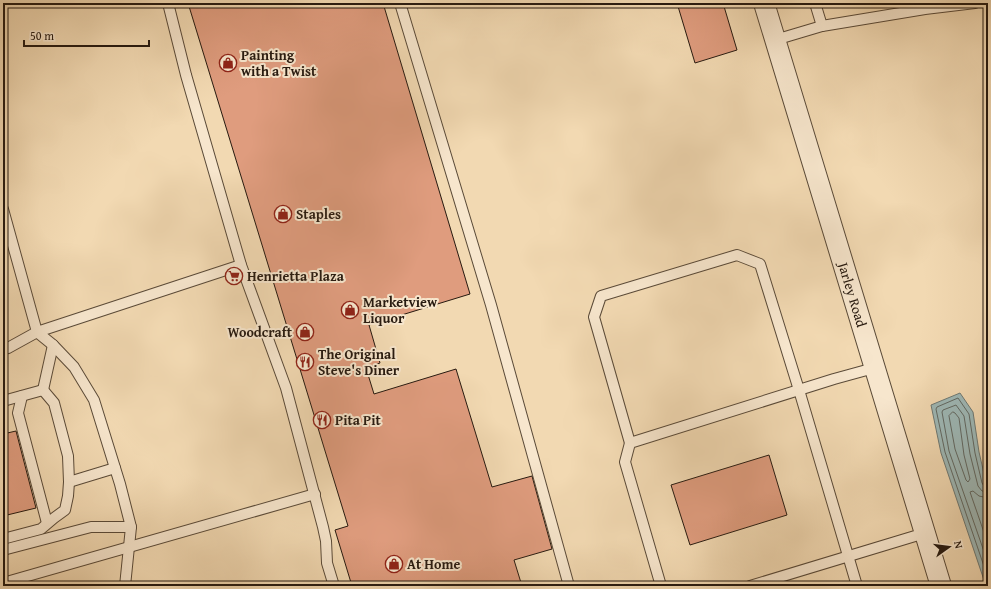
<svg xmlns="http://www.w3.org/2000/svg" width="991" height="589" font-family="'Gentium Book Plus',serif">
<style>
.water{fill:#9eb8b6;stroke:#6e7974}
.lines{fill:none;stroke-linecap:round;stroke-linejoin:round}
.shore{stroke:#626963;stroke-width:1}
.building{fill:#df9c7e;stroke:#271a10}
.lane-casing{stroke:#5a4a38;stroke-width:12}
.street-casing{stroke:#5a4a38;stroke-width:22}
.lane{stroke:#f7e6cd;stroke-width:10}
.street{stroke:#f7e6cd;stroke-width:20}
.labels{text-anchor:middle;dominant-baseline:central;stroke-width:4;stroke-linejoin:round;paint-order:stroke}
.poi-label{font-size:14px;font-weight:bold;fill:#271a10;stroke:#f7e6cd;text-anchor:start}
.street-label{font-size:14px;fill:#271a10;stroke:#f7e6cd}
</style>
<rect width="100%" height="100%" fill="#f2d9b2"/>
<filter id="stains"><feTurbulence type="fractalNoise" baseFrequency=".005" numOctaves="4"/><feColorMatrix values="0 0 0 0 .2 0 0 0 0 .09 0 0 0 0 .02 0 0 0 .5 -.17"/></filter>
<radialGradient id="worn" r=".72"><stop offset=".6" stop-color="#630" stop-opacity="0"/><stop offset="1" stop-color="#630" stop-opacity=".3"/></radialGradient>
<!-- water -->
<path class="water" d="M960,393L973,412L979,452L988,491V586H986L941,453L931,405Z"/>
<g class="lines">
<!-- shore -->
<g class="shore">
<path d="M953,412L955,413L959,418L964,455L970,479L968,482L966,480L955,449L949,416Z"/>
<path d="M988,487L984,486L982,483L975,453L969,414L958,398L937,407L936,409L945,452L988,578"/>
<path d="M988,492L982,491L978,486L970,454L964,416L956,405L943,410L942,412L949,451L988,563"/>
<path d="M988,498L979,496L973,491L970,492L988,544"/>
</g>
</g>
<!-- building -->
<g class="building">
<path d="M188,3H383L470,294L369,325L380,363L366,368L374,394L456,369L492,487L532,476L552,549L514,560L522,586H352L335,530L348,526Z"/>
<path d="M677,3H723L737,50L695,63Z"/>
<path d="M16,431L36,508L3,516V434Z"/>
<path d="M769,455L787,515L690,545L671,485Z"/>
</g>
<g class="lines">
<defs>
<g id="lane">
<path d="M168,3L186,75L241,265L286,388L323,527L326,541L327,563L334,586"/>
<path d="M400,3L491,305L569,586"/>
<path d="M822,26L925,9L975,3"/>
<path d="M775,40L822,26L815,3"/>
<path d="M3,209L37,332L53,345L74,367L94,400L120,484L131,527L125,586"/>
<path d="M3,349L8,348L37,332L241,265"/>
<path d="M43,390L53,345"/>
<path d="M22,396L18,413L47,523"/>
<path d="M3,401L43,390"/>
<path d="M630,443L594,317L601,296L737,255L760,264L799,390L857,586"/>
<path d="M69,482L115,468"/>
<path d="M3,539L41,529L54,518L65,510L68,496L69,482L68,456L54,403L43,390"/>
<path d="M3,550L91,527H131"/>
<path d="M3,583L315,494"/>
<path d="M661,586L625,462L630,443L834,379L874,368"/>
<path d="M750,586L925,533"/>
</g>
<g id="street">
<path id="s1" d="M764,3L941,586"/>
</g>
</defs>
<!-- lane casing -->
<use href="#lane" class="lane-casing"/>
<!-- street casing -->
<use href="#street" class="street-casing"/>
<!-- lane -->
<use href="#lane" class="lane"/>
<!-- street -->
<use href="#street" class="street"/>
</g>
<!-- icons -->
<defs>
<symbol id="shop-ring" viewBox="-11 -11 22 22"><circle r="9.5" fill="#f7e6cd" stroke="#8f2418" stroke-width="1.5"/><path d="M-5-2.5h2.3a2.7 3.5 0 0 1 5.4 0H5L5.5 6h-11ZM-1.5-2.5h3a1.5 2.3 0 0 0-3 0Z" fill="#8f2418"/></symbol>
<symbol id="supermarket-ring" viewBox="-11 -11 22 22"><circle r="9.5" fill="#f7e6cd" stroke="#8f2418" stroke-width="1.5"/><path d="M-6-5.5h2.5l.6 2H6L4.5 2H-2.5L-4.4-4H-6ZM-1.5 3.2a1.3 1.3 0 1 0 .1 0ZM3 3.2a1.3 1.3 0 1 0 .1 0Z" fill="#8f2418"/></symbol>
<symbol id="restaurant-ring" viewBox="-11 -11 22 22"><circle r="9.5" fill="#f7e6cd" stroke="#8f2418" stroke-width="1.5"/><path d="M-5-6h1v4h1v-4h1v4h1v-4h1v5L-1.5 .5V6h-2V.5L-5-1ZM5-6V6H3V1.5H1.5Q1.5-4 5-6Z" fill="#8f2418"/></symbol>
</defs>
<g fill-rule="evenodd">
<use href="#shop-ring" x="218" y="53" width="20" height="20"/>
<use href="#shop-ring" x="273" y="204" width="20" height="20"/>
<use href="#supermarket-ring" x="224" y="266" width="20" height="20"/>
<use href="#shop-ring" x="340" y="300" width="20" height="20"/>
<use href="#shop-ring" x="295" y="322" width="20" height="20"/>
<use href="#restaurant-ring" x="295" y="352" width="20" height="20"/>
<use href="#restaurant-ring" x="312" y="410" width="20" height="20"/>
<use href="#shop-ring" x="384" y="554" width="20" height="20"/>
</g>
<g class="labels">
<!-- poi labels -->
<g class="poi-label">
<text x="241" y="55">Painting<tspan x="241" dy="16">with a Twist</tspan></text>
<text x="296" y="214">Staples</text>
<text x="247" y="276">Henrietta Plaza</text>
<text x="363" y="302">Marketview<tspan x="363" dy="16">Liquor</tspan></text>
<text x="292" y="332" text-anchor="end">Woodcraft</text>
<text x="318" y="354">The Original<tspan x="318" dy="16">Steve's Diner</tspan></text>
<text x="335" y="420">Pita Pit</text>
<text x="407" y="564">At Home</text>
</g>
<!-- street labels -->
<g class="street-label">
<text stroke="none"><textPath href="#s1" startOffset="305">Jarley Road</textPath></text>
</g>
</g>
<!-- margin -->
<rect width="991" height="589" fill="none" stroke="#f2d9b2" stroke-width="16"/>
<rect x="4" y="4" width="983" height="581" fill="none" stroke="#271a10" stroke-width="2"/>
<rect x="8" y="8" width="975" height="573" fill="none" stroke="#271a10"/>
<!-- north arrow -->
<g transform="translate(949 547) rotate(76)" stroke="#f7e6cd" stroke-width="3" paint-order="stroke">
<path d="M0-3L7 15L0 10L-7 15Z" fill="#271a10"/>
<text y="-6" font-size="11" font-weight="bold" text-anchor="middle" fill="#271a10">N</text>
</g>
<!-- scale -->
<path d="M24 40v6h125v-6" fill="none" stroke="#271a10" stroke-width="2"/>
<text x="30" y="40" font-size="12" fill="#271a10" stroke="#f7e6cd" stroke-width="3" paint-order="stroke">50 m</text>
<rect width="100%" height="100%" filter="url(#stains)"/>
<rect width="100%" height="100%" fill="url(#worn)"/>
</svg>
